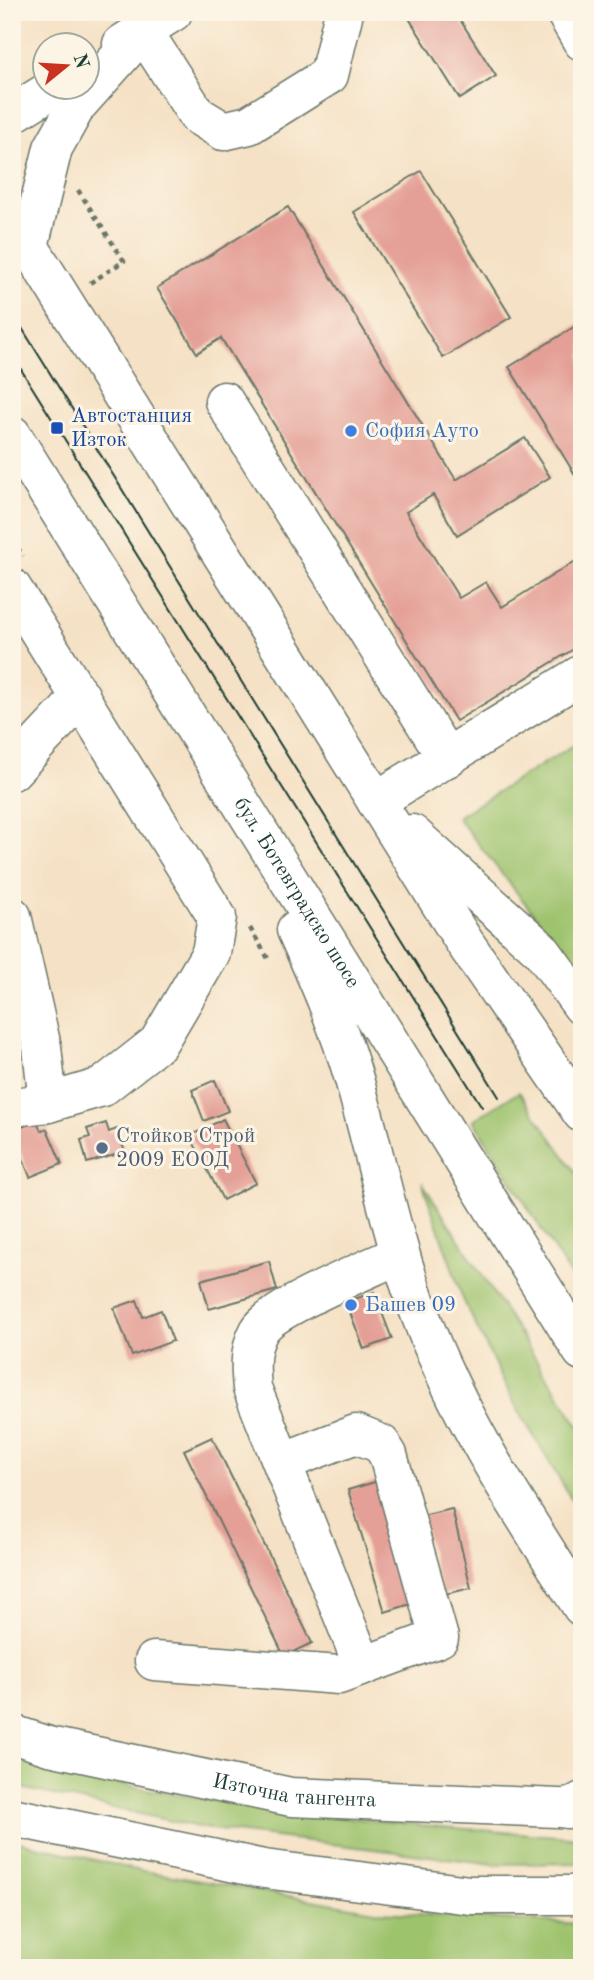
<svg xmlns="http://www.w3.org/2000/svg" width="594" height="1980" font-family="'Old Standard TT',serif">
<style>
.green{fill:#9ec36d;stroke:#5e8050;stroke-width:2}
.building{fill:#e49f96}
.lines{fill:none;stroke-linecap:round;stroke-linejoin:round}
.minor-casing{stroke:#6a7667;stroke-width:41}
.major-casing{stroke:#6a7667;stroke-width:41}
.path{stroke:#6a7667;stroke-width:4.5;stroke-dasharray:5 5;stroke-linecap:butt}
.minor{stroke:#fff;stroke-width:38}
.major{stroke:#fff;stroke-width:38}
.tram{stroke:#1f3d34;stroke-width:2}
.transit-dot{fill:#1a4fb4;stroke:#fcf5e5;stroke-width:2.5}
.shop-dot{fill:#3f7fe0;stroke:#fcf5e5;stroke-width:2.5}
.service-dot{fill:#5c6f8a;stroke:#fcf5e5;stroke-width:2.5}
.labels{text-anchor:middle;dominant-baseline:central;stroke-width:6;stroke-linejoin:round;paint-order:stroke}
.transit-label{font-size:21px;fill:#164399;stroke:#fcf5e5;text-anchor:start}
.shop-label{font-size:21px;fill:#366cbe;stroke:#fcf5e5;text-anchor:start}
.street-label{font-size:21px;fill:#1f3d34;stroke:#fcf5e5}
.service-label{font-size:21px;fill:#4e5e75;stroke:#fcf5e5;text-anchor:start}
</style>
<rect width="100%" height="100%" fill="#fcf5e5"/>
<filter id="ink" filterUnits="userSpaceOnUse"><feTurbulence type="fractalNoise" baseFrequency=".0143" numOctaves="2"/><feDisplacementMap in="SourceGraphic" scale="14" xChannelSelector="R" yChannelSelector="G"/><feConvolveMatrix kernelMatrix="1 2 1 2 8 2 1 2 1" color-interpolation-filters="sRGB"/></filter>
<filter id="wash" filterUnits="userSpaceOnUse"><feTurbulence type="fractalNoise" baseFrequency=".00686" numOctaves="4" result="noise"/><feDisplacementMap in="SourceGraphic" scale="28" xChannelSelector="R" yChannelSelector="G"/><feGaussianBlur stdDeviation="1.57" result="paint"/><feColorMatrix in="noise" values="0 0 0 0 0 0 0 0 0 0 0 0 0 0 0 0 0 1.4 0 .05"/><feComposite in="paint" operator="in"/></filter>
<g filter="url(#wash)">
<rect width="100%" height="100%" fill="#f5e1c5"/>
<!-- green -->
<g class="green">
<path d="M582,740V975L457,817Z"/>
<path d="M519,1092L582,1181V1294L473,1120Z"/>
<path d="M422,1182L582,1431V1517L514,1403L463,1299Z"/>
<path d="M12,1758C197,1810 391,1823 582,1838V1863L494,1864L203,1828L12,1786Z"/>
<path d="M12,1840L132,1869L381,1912L582,1924V1968H12Z"/>
</g>
<g id="blocks">
<!-- building -->
<g class="building">
<path d="M405,12H455L496,76L460,99Z"/>
<path d="M421,171L511,317L443,358L354,212Z"/>
<path d="M288,207L456,480L525,438L550,477L457,535L433,495L406,512L459,598L486,582L502,607L582,557V644L456,721L221,338L197,353L157,288Z"/>
<path d="M582,322V475L577,478L509,367Z"/>
<path d="M215,1080L228,1111L204,1121L192,1090Z"/>
<path d="M223,1119L256,1183L223,1200L190,1136Z"/>
<path d="M37,1121L41,1131L47,1129L62,1164L30,1177L12,1131Z"/>
<path d="M106,1123L109,1132L117,1129L125,1152L87,1163L81,1140L90,1137L87,1129Z"/>
<path d="M269,1261L277,1290L209,1309L201,1280Z"/>
<path d="M374,1292L392,1339L364,1349L346,1302Z"/>
<path d="M137,1300L143,1317L161,1310L173,1341L132,1356L114,1308Z"/>
<path d="M212,1437L312,1643L284,1656L184,1450Z"/>
<path d="M378,1481L414,1603L385,1612L348,1490Z"/>
<path d="M452,1509L471,1588L441,1595L422,1516Z"/>
</g>
</g>
</g>
<g filter="url(#ink)">
<use href="#blocks" fill-opacity="0" stroke="#6a7667" stroke-width="2"/>
<g class="lines">
<defs>
<g id="minor">
<path d="M565,12L582,41"/>
<path d="M143,31L197,115L223,131L249,125L329,75L344,12"/>
<path d="M122,44L173,12"/>
<path d="M12,114L54,88"/>
<path d="M224,401L447,758"/>
<path d="M12,588L217,917L211,953L158,1043L102,1087L48,1103L12,1107"/>
<path d="M12,771L81,697"/>
<path d="M376,801L582,674"/>
<path d="M12,916L42,1047L48,1103"/>
<path d="M282,1462L356,1434L381,1444L388,1455L439,1638L363,1666L252,1388C250,1368 249,1349 259,1331C271,1308 372,1268 400,1254"/>
<path d="M154,1661L339,1675L363,1666"/>
<path id="s1" d="M12,1734L49,1746L291,1797L582,1809"/>
<path d="M12,1817L264,1869L470,1895H582"/>
</g>
<g id="major">
<path d="M12,219L465,943L582,1113"/>
<path d="M29,246L53,148L77,105L143,31"/>
<path id="s2" d="M12,435L582,1351"/>
<path d="M412,834L541,950L582,1006"/>
<path d="M296,930C318,979 339,1027 354,1079C376,1157 392,1238 420,1314C459,1420 522,1513 582,1607"/>
<path d="M567,1809L582,1801"/>
</g>
</defs>
<!-- minor casing -->
<use href="#minor" class="minor-casing"/>
<!-- major casing -->
<use href="#major" class="major-casing"/>
<!-- path -->
<g class="path">
<path d="M78,190L124,261L90,283"/>
<path d="M12,539L23,556"/>
<path d="M250,928L269,960"/>
</g>
<!-- minor -->
<use href="#minor" class="minor"/>
<!-- major -->
<use href="#major" class="major"/>
<!-- tram -->
<g class="tram">
<path d="M12,312L499,1097"/>
<path d="M12,355L482,1107"/>
</g>
</g>
</g>
<!-- markers -->
<rect class="transit-dot" x="50" y="421" width="14" height="14" rx="3.5"/>
<g class="shop-dot">
<circle cx="351" cy="431" r="7"/>
<circle cx="351" cy="1305" r="7"/>
</g>
<circle class="service-dot" cx="102" cy="1148" r="7"/>
<g class="labels">
<!-- transit labels -->
<g class="transit-label">
<text x="71" y="416">Автостанция<tspan x="71" dy="24">Изток</tspan></text>
</g>
<!-- shop labels -->
<g class="shop-label">
<text x="365" y="431">София Ауто</text>
<text x="365" y="1305">Башев 09</text>
</g>
<!-- street labels -->
<g class="street-label">
<text stroke="none"><textPath href="#s2" startOffset="539">бул. Ботевградско шосе</textPath></text>
<text stroke="none"><textPath href="#s1" startOffset="289">Източна тангента</textPath></text>
</g>
<!-- service labels -->
<g class="service-label">
<text x="116" y="1136">Стойков Строй<tspan x="116" dy="24">2009 ЕООД</tspan></text>
</g>
</g>
<!-- margin -->
<rect width="594" height="1980" fill="none" stroke="#fcf5e5" stroke-width="42"/>
<!-- north arrow -->
<g transform="translate(66 66) rotate(72)"><circle r="33" fill="#fcf5e5" stroke="#a4ab9e" stroke-width="2"/>
<path d="M0-5L12 26L0 18L-12 26Z" fill="#c8321e"/>
<text y="-10" font-size="19" font-weight="bold" text-anchor="middle" fill="#1f3d34">N</text>
</g>
</svg>
